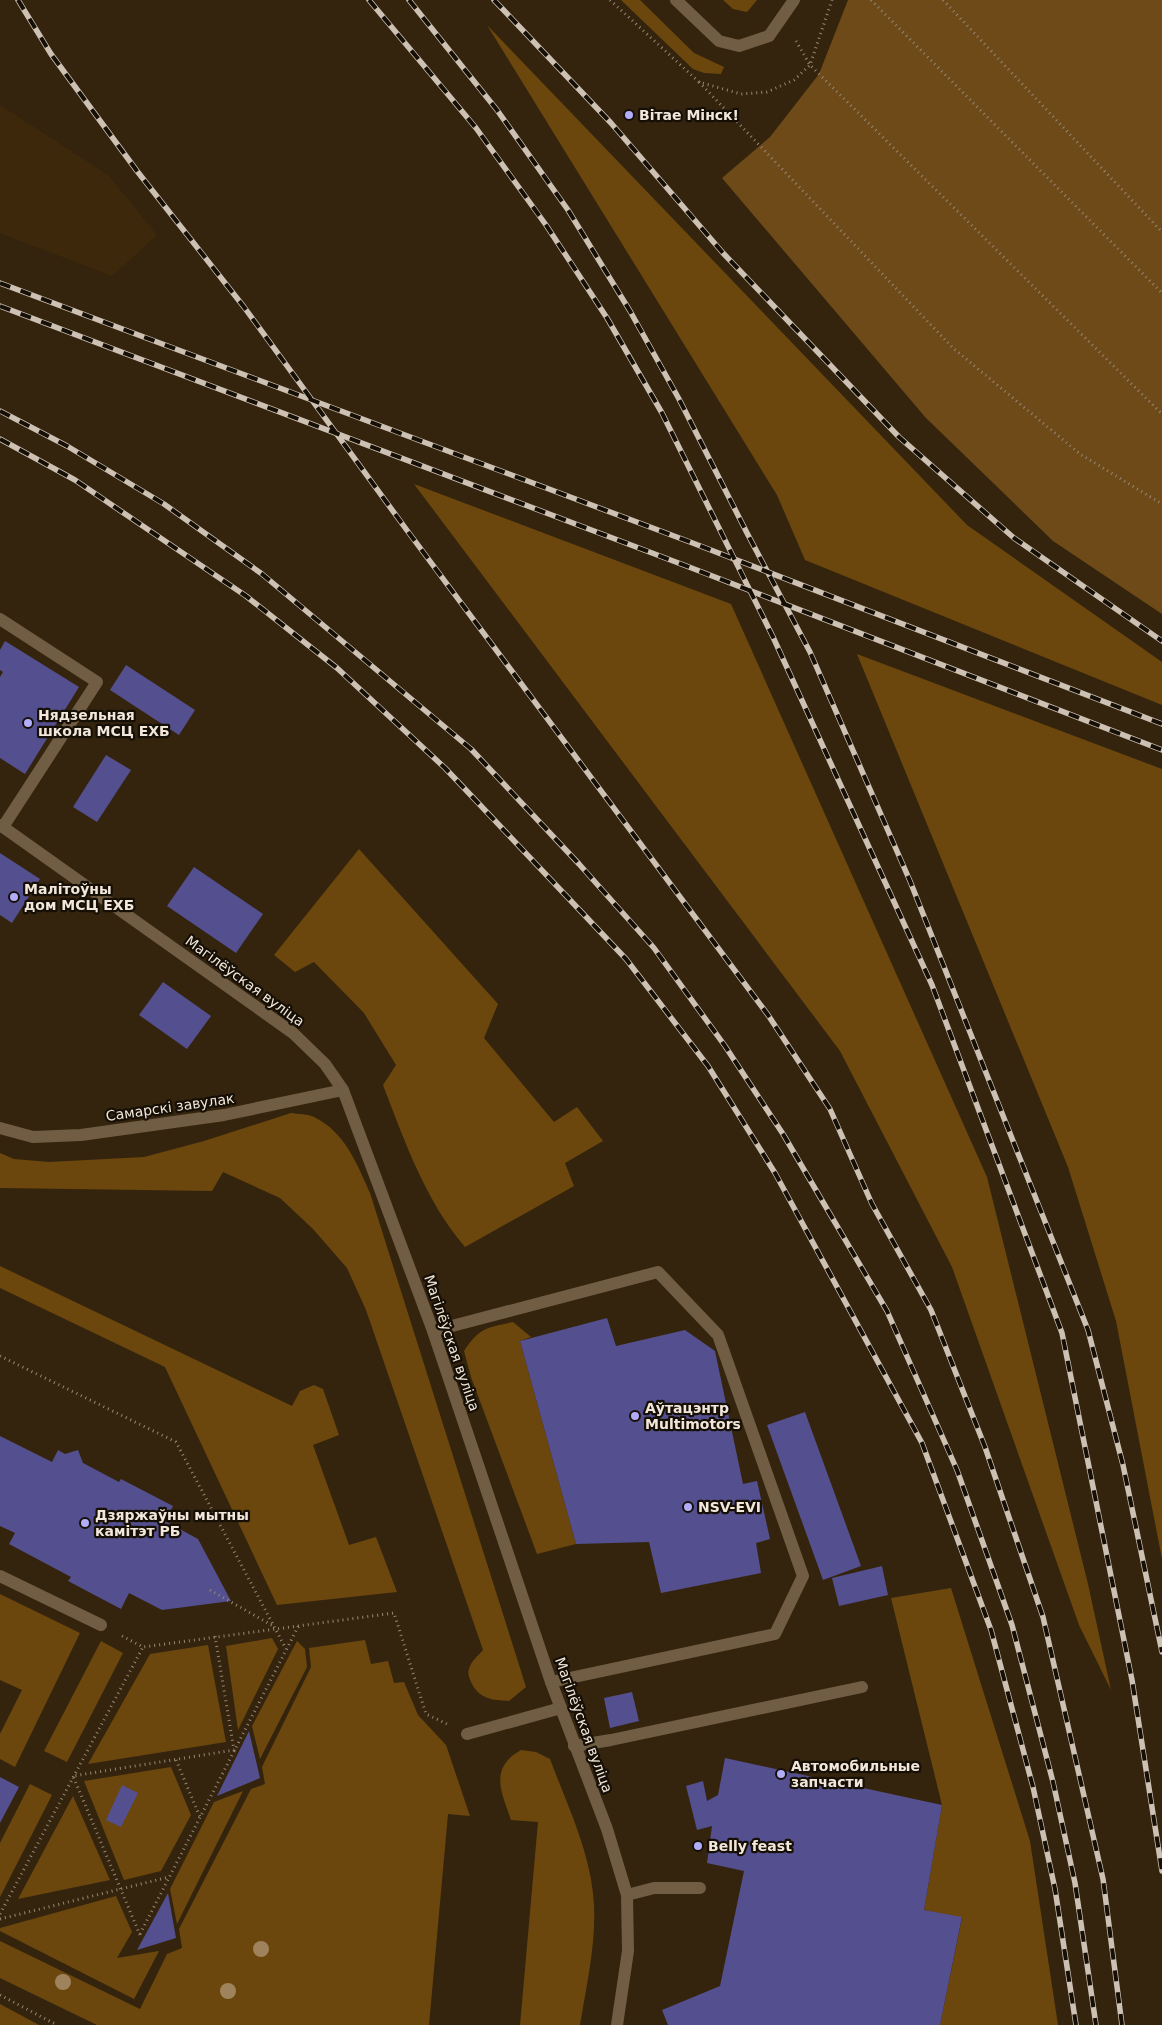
<svg xmlns="http://www.w3.org/2000/svg" width="1162" height="2025" font-family="'DejaVu Sans',sans-serif">
<style>
.built{fill:#3d280b}
.green{fill:#6b470d}
.forest{fill:#6d4a17}
.building{fill:#544f8e}
.lines{fill:none;stroke-linecap:round;stroke-linejoin:round}
.path{stroke:#968877;stroke-width:3;stroke-dasharray:1 4;stroke-linecap:butt}
.minor{stroke:#705d44;stroke-width:12}
.rail-casing{stroke:#cdc1b3;stroke-width:5.5}
.rail{stroke:#160f06;stroke-width:4;stroke-dasharray:11;stroke-linecap:butt}
.tree{fill:#9f835d}
.poi-dot{fill:#b1adfa;stroke:#160f06;stroke-width:2}
.labels{text-anchor:middle;dominant-baseline:central;stroke-width:4.5;stroke-linejoin:round;paint-order:stroke}
.poi-label{font-size:14px;font-weight:bold;fill:#f2e7da;stroke:#160f06;text-anchor:start}
.street-label{font-size:14px;fill:#f2e7da;stroke:#160f06}
</style>
<rect width="100%" height="100%" fill="#34240e"/>
<!-- built -->
<path class="built" d="M0,105L108,175L157,235L112,276L0,233Z"/>
<!-- green -->
<g class="green">
<path d="M621,0H640L694,53L724,67L721,74L704,73L693,69Z"/>
<path d="M723,0H757L747,12L733,9Z"/>
<path d="M487,25L967,525L1162,662V705L805,560L777,495Z"/>
<path d="M414,484L731,604L987,1177L1088,1584L1111,1690L1079,1625L952,1267L840,1051Z"/>
<path d="M857,654L1162,769V1559L1116,1321L1068,1167Z"/>
<path d="M359,849L498,1004L484,1038L554,1122L577,1107L603,1141L565,1163L574,1186L465,1247C425,1200 405,1142 383,1085L396,1065L364,1013L314,962L295,972L274,955Z"/>
<path d="M291,1113C298,1114 308,1114 314,1117C345,1132 357,1164 370,1193L526,1687L509,1701C492,1700 480,1699 472,1684C470,1679 467,1674 469,1669C471,1661 478,1656 483,1650L366,1310L347,1268L313,1229L280,1198L223,1172L212,1191L0,1188V1153L14,1159L49,1162L144,1157L204,1141Z"/>
<path d="M0,1266L292,1406L300,1391L314,1385L323,1389L339,1435L313,1445L349,1545L376,1537L397,1592L277,1605L165,1367L0,1288Z"/>
<path d="M513,1322L531,1337L520,1341L576,1544L537,1554L471,1377L464,1351C480,1327 486,1328 513,1322Z"/>
<path d="M951,1588L1030,1841L1058,2025H940L962,1918L924,1910L942,1805L891,1598Z"/>
<path d="M0,1594L80,1633L15,1767L0,1759V1734L22,1690L0,1680Z"/>
<path d="M272,1638L278,1649L238,1730L226,1646Z"/>
<path d="M365,1640L371,1664L388,1661L394,1683L404,1682L418,1715L446,1745L470,1816L448,1814L429,2025H97L0,1978V1941L140,2009L167,1954L182,1948L179,1929L251,1789L265,1784L262,1767L311,1667L309,1648Z"/>
<path d="M101,1641L123,1653L67,1762L44,1751Z"/>
<path d="M297,1641L305,1649L307,1667L260,1759L252,1726Z"/>
<path d="M208,1645L226,1742L88,1764L150,1654Z"/>
<path d="M521,1750L536,1752L550,1759C566,1802 588,1847 593,1893C598,1936 587,1982 580,2025H520L538,1822L511,1820C501,1791 489,1768 521,1750Z"/>
<path d="M171,1767L191,1815L161,1871L124,1880L84,1781Z"/>
<path d="M30,1784L52,1795L0,1897V1843Z"/>
<path d="M243,1791L177,1924L170,1889L214,1802Z"/>
<path d="M73,1796L110,1880L18,1899Z"/>
<path d="M116,1896L132,1932L117,1958L159,1951L134,1999L0,1931V1928Z"/>
<path d="M0,2004L39,2025H0Z"/>
</g>
<!-- forest -->
<path class="forest" d="M848,0H1162V614L1053,541L926,418L722,178L770,137L819,74Z"/>
<!-- building -->
<g class="building">
<path d="M5,641L79,687L25,774L0,758V677L3,672L0,670V650Z"/>
<path d="M126,665L195,710L179,735L110,690Z"/>
<path d="M106,755L131,770L97,822L73,807Z"/>
<path d="M0,853L40,879L12,923L0,915Z"/>
<path d="M194,867L263,914L236,953L167,906Z"/>
<path d="M163,982L211,1016L187,1049L139,1015Z"/>
<path d="M607,1318L616,1346L685,1330L715,1351L743,1484L757,1481L770,1539L756,1543L761,1573L661,1593L649,1542L576,1544L520,1341Z"/>
<path d="M805,1412L861,1566L823,1580L767,1425Z"/>
<path d="M0,1436L52,1462L58,1450L65,1454L78,1450L83,1463L119,1482L121,1479L173,1506L165,1521L198,1539L231,1601L162,1610L129,1593L121,1609L68,1581L71,1577L9,1544L15,1533L0,1526Z"/>
<path d="M882,1566L888,1595L839,1606L832,1578Z"/>
<path d="M632,1692L639,1721L610,1728L604,1698Z"/>
<path d="M249,1731L260,1778L217,1796Z"/>
<path d="M725,1758L942,1805L924,1910L962,1917L940,2025H668L662,2010L720,1986L744,1871L707,1863L712,1826L697,1830L686,1786L703,1781L707,1801L718,1795Z"/>
<path d="M0,1777L19,1787L0,1823Z"/>
<path d="M122,1785L138,1793L121,1827L106,1820Z"/>
<path d="M168,1893L176,1938L137,1950Z"/>
</g>
<g class="lines">
<!-- path -->
<g class="path">
<path d="M610,0L699,82L741,94L767,92L794,80L810,65L832,0"/>
<path d="M871,0L1162,293"/>
<path d="M943,0L1162,232"/>
<path d="M796,41L810,65L1162,414"/>
<path d="M699,82L953,348L1080,454L1162,504"/>
<path d="M0,1356L176,1442L286,1649"/>
<path d="M210,1590L275,1627"/>
<path d="M122,1636L143,1647L394,1613L426,1714L447,1724"/>
<path d="M176,1760L200,1817"/>
<path d="M0,1914L143,1647"/>
<path d="M0,1919L169,1877"/>
<path d="M140,1934L299,1625"/>
<path d="M140,1935L73,1776L234,1750L215,1636"/>
<path d="M0,1995L57,2025"/>
</g>
<!-- minor -->
<g class="minor">
<path d="M676,0L719,41L739,46L769,36L794,0"/>
<path d="M0,619L97,682L3,827"/>
<path d="M0,825L293,1033L325,1064L343,1090L433,1331L551,1682L607,1829L627,1895L628,1951L617,2025"/>
<path d="M0,1128L33,1137L81,1135L224,1115L343,1090"/>
<path d="M433,1331L658,1272L718,1335L803,1576L775,1634L551,1682"/>
<path d="M0,1576L101,1625"/>
<path d="M467,1734L561,1708"/>
<path d="M574,1746L611,1740L862,1687"/>
<path d="M627,1895L654,1888H700"/>
</g>
<defs>
<g id="rail">
<path d="M18,0L51,54L137,171L244,307L406,529L768,1015L830,1109L872,1204L931,1310L985,1447L1043,1617L1103,1879L1122,2025"/>
<path d="M369,0L476,128L546,225L607,318L662,413L773,637L932,985L1062,1333L1132,1680L1162,1871"/>
<path d="M409,0L497,110L568,210L630,311L679,399L747,533L810,652L910,881L1088,1330L1123,1465L1162,1652"/>
<path d="M494,0L611,123L723,253L899,437L1014,538L1162,641"/>
<path d="M0,283L690,542L1162,724"/>
<path d="M0,306L689,567L1162,750"/>
<path d="M0,411L67,446L164,504L262,574L471,749L579,864L654,948L725,1046L783,1134L887,1311L957,1470L1012,1625L1053,1782L1075,1883L1096,2025"/>
<path d="M0,439L75,480L246,596L337,668L445,768L626,959L708,1066L775,1173L922,1443L991,1630L1033,1787L1055,1889L1076,2025"/>
</g>
</defs>
<!-- rail casing -->
<use href="#rail" class="rail-casing"/>
<!-- rail -->
<use href="#rail" class="rail"/>
</g>
<!-- trees -->
<g class="tree">
<circle cx="261" cy="1949" r="8"/>
<circle cx="63" cy="1982" r="8"/>
<circle cx="228" cy="1991" r="8"/>
</g>
<!-- markers -->
<g class="poi-dot">
<circle cx="629" cy="115" r="5"/>
<circle cx="28" cy="723" r="5"/>
<circle cx="14" cy="897" r="5"/>
<circle cx="635" cy="1416" r="5"/>
<circle cx="688" cy="1507" r="5"/>
<circle cx="85" cy="1523" r="5"/>
<circle cx="781" cy="1774" r="5"/>
<circle cx="698" cy="1846" r="5"/>
</g>
<g class="labels">
<!-- poi labels -->
<g class="poi-label">
<text x="639" y="115">Вітае Мінск!</text>
<text x="38" y="715">Нядзельная<tspan x="38" dy="16">школа МСЦ ЕХБ</tspan></text>
<text x="24" y="889">Малітоўны<tspan x="24" dy="16">дом МСЦ ЕХБ</tspan></text>
<text x="645" y="1408">Аўтацэнтр<tspan x="645" dy="16">Multimotors</tspan></text>
<text x="698" y="1507">NSV-EVI</text>
<text x="95" y="1515">Дзяржаўны мытны<tspan x="95" dy="16">камітэт РБ</tspan></text>
<text x="791" y="1766">Автомобильные<tspan x="791" dy="16">запчасти</tspan></text>
<text x="708" y="1846">Belly feast</text>
</g>
<!-- street labels -->
<g class="street-label">
<text transform="translate(245 981) rotate(36)">Магілёўская вуліца</text>
<text transform="translate(170 1107) rotate(-8)">Самарскі завулак</text>
<text transform="translate(452 1343) rotate(71)">Магілёўская вуліца</text>
<text transform="translate(584 1725) rotate(70)">Магілёўская вуліца</text>
</g>
</g>
</svg>
